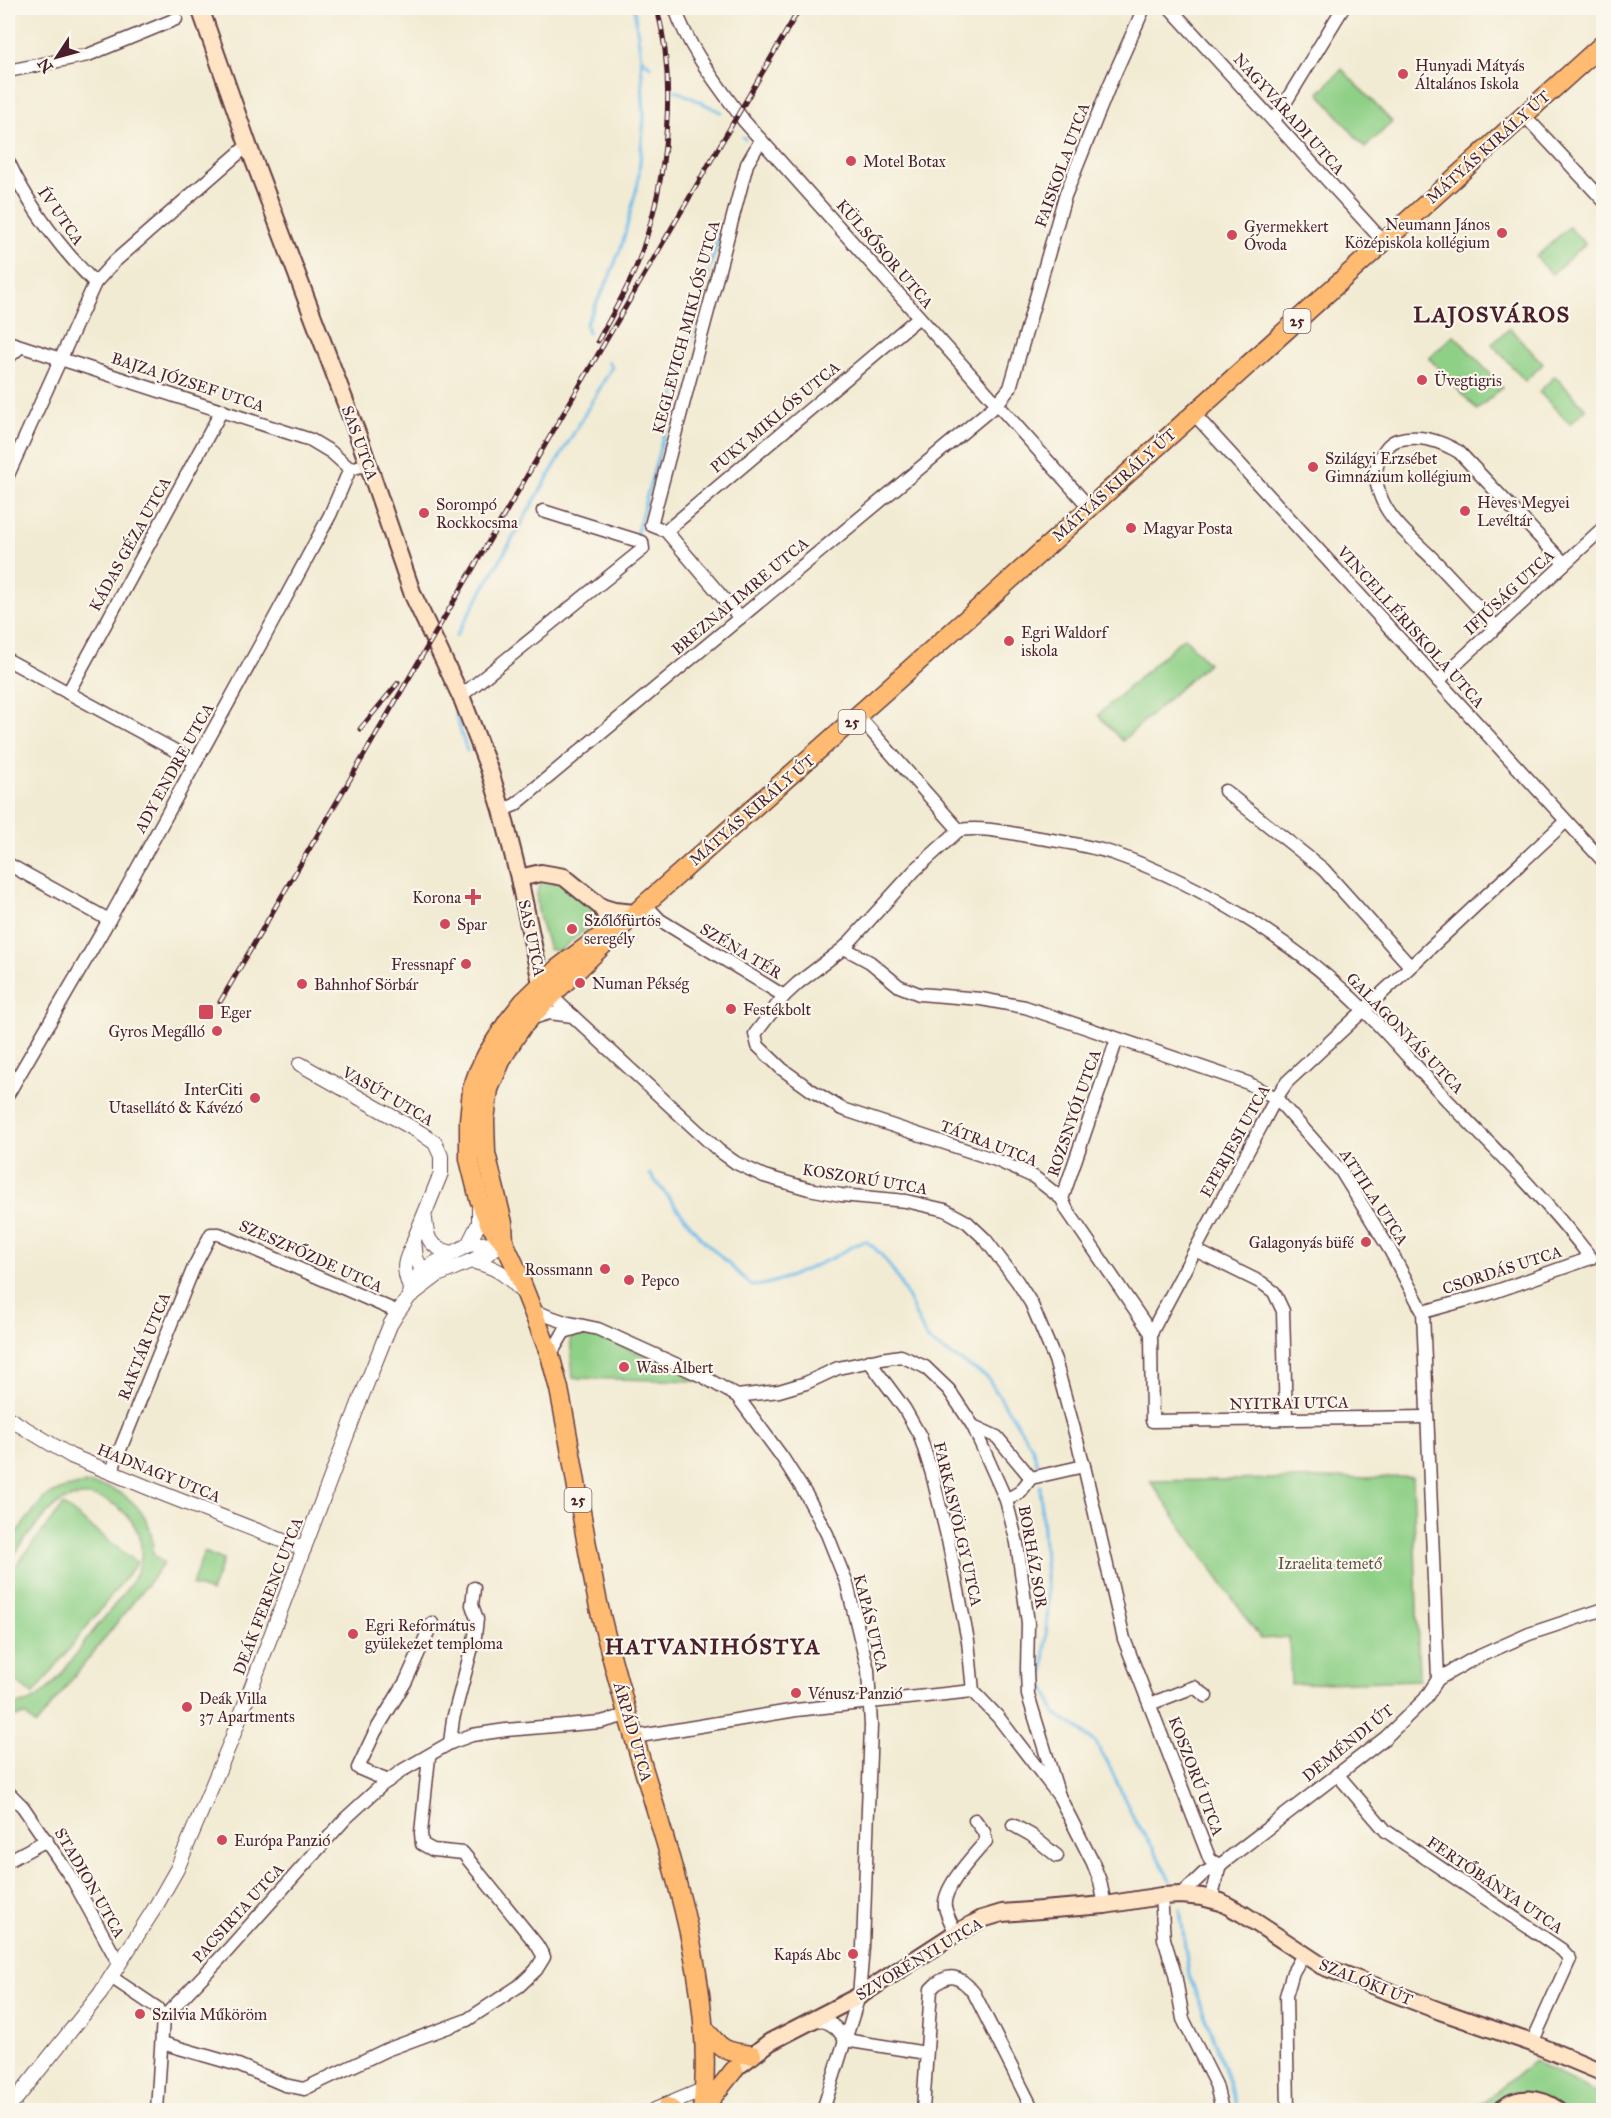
<svg xmlns="http://www.w3.org/2000/svg" width="1611" height="2118" font-family="'IM FELL Great Primer',serif">
<style>
.green{fill:#8fd087;stroke:#6c7859;stroke-width:1.5}
.lines{fill:none;stroke-linecap:round;stroke-linejoin:round}
.stream{stroke:#70bce9;stroke-width:3}
.minor-casing{stroke:#633e44;stroke-width:15}
.tertiary-casing{stroke:#633e44;stroke-width:16}
.secondary-casing{stroke:#633e44;stroke-width:20}
.primary-casing{stroke:#633e44;stroke-width:21}
.minor{stroke:#fff;stroke-width:12}
.tertiary{stroke:#fff;stroke-width:14}
.secondary{stroke:#ffe4c6;stroke-width:16}
.primary{stroke:#febb71;stroke-width:18}
.rail-casing{stroke:#4a1f2b;stroke-width:5}
.rail{stroke:#fbf7ec;stroke-width:3;stroke-dasharray:9;stroke-linecap:butt}
.poi-dot{fill:#d1495b;stroke:#fbf7ec;stroke-width:2}
.labels{text-anchor:middle;dominant-baseline:central;stroke-width:4.5;stroke-linejoin:round;paint-order:stroke}
.shield{fill:#fbf7ec;stroke:#7f6065;stroke-width:1.5}
.shield-label{font-size:15px;font-weight:bold;fill:#4a1f2b}
.poi-label{font-size:16px;fill:#4a1f2b;stroke:#fbf7ec;text-anchor:start}
.street-label{font-size:16px;fill:#4a1f2b;stroke:#fbf7ec}
.park-label{font-size:16px;fill:#5f5447;stroke:#fbf7ec}
.district-label{font-size:22px;font-weight:bold;letter-spacing:1.5px;fill:#4a1f2b;stroke:#fbf7ec}
</style>
<rect width="100%" height="100%" fill="#fbf7ec"/>
<filter id="ink" filterUnits="userSpaceOnUse"><feTurbulence type="fractalNoise" baseFrequency=".0167" numOctaves="2"/><feDisplacementMap in="SourceGraphic" scale="12" xChannelSelector="R" yChannelSelector="G"/><feConvolveMatrix kernelMatrix="1 2 1 2 8 2 1 2 1" color-interpolation-filters="sRGB"/></filter>
<filter id="wash" filterUnits="userSpaceOnUse"><feTurbulence type="fractalNoise" baseFrequency=".008" numOctaves="4" result="noise"/><feDisplacementMap in="SourceGraphic" scale="24" xChannelSelector="R" yChannelSelector="G"/><feGaussianBlur stdDeviation="1.35" result="paint"/><feColorMatrix in="noise" values="0 0 0 0 0 0 0 0 0 0 0 0 0 0 0 0 0 1.4 0 .05"/><feComposite in="paint" operator="in"/></filter>
<g filter="url(#wash)">
<rect width="100%" height="100%" fill="#f2ebd3"/>
<!-- green -->
<g class="green">
<path d="M1342,69L1392,122L1365,148L1319,93Z"/>
<path d="M1569,227L1585,244L1552,274L1536,257Z"/>
<path d="M1510,328L1543,364L1525,381L1492,344Z"/>
<path d="M1454,335L1502,387L1477,410L1429,358Z"/>
<path d="M1555,376L1586,409L1570,424L1539,392Z"/>
<path d="M1184,637L1208,663L1122,741L1098,715Z"/>
<path d="M560,879L599,917L597,920L559,951L549,949C545,934 526,889 545,881C549,880 556,880 560,879Z"/>
<path d="M586,1330L704,1381L573,1378L570,1334Z"/>
<path d="M1413,1477L1419,1680L1291,1684L1289,1637L1261,1639L1150,1481Z"/>
<path d="M84,1484C125,1484 154,1514 153,1554L164,1563L36,1725L25,1715L8,1718V1705C18,1705 29,1703 38,1697C59,1682 75,1654 91,1634C105,1616 121,1599 133,1580C137,1573 140,1566 141,1558C146,1514 96,1480 58,1504C41,1515 20,1547 8,1563V1543L45,1497L62,1489Z"/>
<path d="M63,1505L137,1563L33,1695L8,1675V1576Z"/>
<path d="M204,1552L223,1560L211,1592L192,1585Z"/>
<path d="M1534,2062L1603,2096V2110H1473Z"/>
</g>
<g class="lines">
<!-- stream -->
<g class="stream">
<path d="M642,58L651,67"/>
<path d="M675,90L721,112"/>
<path d="M743,137L745,139"/>
<path d="M710,267L719,235"/>
<path d="M707,280L709,272"/>
<path d="M588,333L586,324L608,280L622,245L638,183L644,118L641,57L634,8"/>
<path d="M636,535L705,286"/>
<path d="M456,636L612,367L608,362"/>
<path d="M455,713L467,751"/>
<path d="M650,1174L700,1237L752,1286C774,1286 811,1267 832,1258C844,1252 853,1244 866,1241C896,1262 909,1303 925,1335L931,1343L987,1377L1032,1447L1038,1466"/>
<path d="M1040,1486L1048,1605L1043,1683L1056,1715L1074,1725L1095,1742L1107,1761L1135,1821L1154,1849L1170,1881"/>
<path d="M1180,1909L1189,1975L1217,2047L1238,2110"/>
</g>
</g>
</g>
<g filter="url(#ink)">
<g class="lines">
<defs>
<g id="minor">
<path d="M675,8C689,50 718,85 744,121L1090,508"/>
<path d="M1170,8L1383,241"/>
<path d="M8,71L88,55L176,19"/>
<path d="M1523,114L1604,201"/>
<path d="M1274,121L1343,8"/>
<path d="M8,161C29,206 60,248 95,283"/>
<path d="M8,342L311,440L331,452L350,469"/>
<path d="M8,358L20,347"/>
<path d="M1194,414L1604,862"/>
<path d="M8,475L95,283L114,262L248,145"/>
<path d="M666,531L919,317"/>
<path d="M740,618L666,531L651,525L747,164L761,140"/>
<path d="M1496,627C1475,604 1454,581 1433,559C1416,542 1392,523 1382,500C1376,486 1373,469 1381,456C1385,449 1389,443 1397,440C1420,434 1440,441 1459,452L1564,563"/>
<path d="M8,660L196,762"/>
<path d="M1438,681L1604,527"/>
<path d="M68,693L222,410"/>
<path d="M461,696L643,549L642,542L543,511"/>
<path d="M858,716L959,830"/>
<path d="M1225,791L1323,869L1410,966"/>
<path d="M502,810L515,805L997,404L1010,388L1065,196L1110,84L1144,8"/>
<path d="M959,830L915,870L844,948L798,983L784,996L755,1034L758,1046L782,1069L811,1090L842,1109L996,1160L1034,1177L1062,1199L1067,1210L1151,1333L1152,1421L1426,1417"/>
<path d="M959,830C985,826 1013,834 1040,838C1065,842 1091,846 1115,854C1203,885 1298,944 1364,1010C1393,1039 1419,1070 1447,1100C1497,1151 1547,1201 1591,1258L1488,1294L1423,1312"/>
<path d="M8,864L109,920"/>
<path d="M645,904L660,920L784,996"/>
<path d="M844,948L870,962L899,986L919,994L981,999L1025,1007L1248,1083L1276,1098L1341,1171L1390,1250L1423,1312L1438,1679"/>
<path d="M551,996L718,1150L736,1163L764,1176L809,1189L841,1195L906,1201L945,1210L967,1222L985,1239L1017,1281L1031,1303L1055,1360L1084,1466L1124,1639L1210,1860L1220,1865"/>
<path d="M533,1018L549,1013L573,1016"/>
<path d="M8,1094L109,920L265,636L330,515L350,469L369,464"/>
<path d="M1062,1199L1117,1039"/>
<path d="M1195,1250L1262,1283L1274,1292L1283,1311L1286,1419"/>
<path d="M533,1311L565,1322L598,1329L704,1377L737,1396L779,1391L806,1383L838,1368L881,1359L901,1356L925,1367L949,1390L973,1426L1006,1500L1017,1543L1028,1623L1027,1670L1028,1695L1059,1796"/>
<path d="M1151,1333L1276,1098L1287,1082L1566,821"/>
<path d="M550,1355L564,1332L580,1327"/>
<path d="M869,1361L904,1408L920,1436L932,1474L948,1540L968,1641L973,1691L998,1717L1059,1796L1093,1863L1100,1881L1105,1905"/>
<path d="M737,1396L782,1457L807,1496L827,1534L847,1584L868,1670L871,1726L863,1947L859,1996L823,2110"/>
<path d="M973,1426L997,1437L1031,1478"/>
<path d="M112,1473L115,1462L194,1267L211,1234H219L398,1312"/>
<path d="M1006,1500L1020,1492L1031,1478L1084,1466"/>
<path d="M1150,1704L1194,1687L1206,1696"/>
<path d="M634,1737L796,1710L973,1691"/>
<path d="M450,1743L453,1719L475,1636L477,1619L472,1605L474,1588"/>
<path d="M1337,1774L1386,1831L1562,1950L1570,1959L1532,2043"/>
<path d="M388,1781L358,1768L375,1732L406,1681L432,1623"/>
<path d="M8,1792L23,1807L74,1882L119,1964"/>
<path d="M1013,1825L1031,1835L1057,1856"/>
<path d="M8,1861L47,1840"/>
<path d="M1181,1895L1204,1873L1220,1865L1385,1738L1425,1699L1438,1679L1473,1659L1529,1634L1604,1609"/>
<path d="M1161,1896L1164,1939L1175,1974L1183,2019L1216,2085L1222,2110"/>
<path d="M1211,1900L1220,1865"/>
<path d="M956,1933C952,1925 947,1916 945,1907C942,1888 974,1855 986,1841L984,1832L975,1820"/>
<path d="M111,1977L157,2008L163,2018L157,2110"/>
<path d="M163,2018L228,1950L346,1818L382,1785L403,1770L450,1743L472,1735L506,1730L601,1722L627,1715"/>
<path d="M814,2019C830,2022 837,2026 845,2040"/>
<path d="M845,2040L926,2053"/>
<path d="M162,2043L238,2065L285,2085L304,2089L386,2050L467,2020L519,1986L536,1970L544,1957L537,1945L463,1853L433,1850L422,1844L421,1833L429,1757"/>
<path d="M923,2110L931,1989C948,1971 960,1975 974,1993L1033,2110"/>
<path d="M1288,2110L1286,1996L1293,1972L1303,1955"/>
</g>
<g id="tertiary">
<path d="M300,1064L421,1133L435,1143L441,1156V1173L414,1240L416,1258L422,1270"/>
<path d="M425,1219C427,1241 430,1247 452,1253"/>
<path d="M468,1245L479,1223V1204"/>
<path d="M470,1261C494,1266 507,1274 523,1293"/>
<path d="M410,1288C402,1267 404,1262 414,1242"/>
<path d="M409,1296L410,1288L422,1270L468,1245L504,1242"/>
<path d="M8,1418L71,1456L166,1495L304,1549"/>
<path d="M8,2109L100,1994L156,1906L177,1869L231,1741L359,1403L390,1325L398,1312L409,1297L438,1275L487,1254L504,1242"/>
<path d="M655,2110L705,2089"/>
</g>
<g id="secondary">
<path d="M200,8L248,145L360,441L413,595L463,701L489,769L502,810L519,878L541,983L549,992"/>
<path d="M519,878L541,873L564,877L601,907L614,911L635,913"/>
<path d="M601,907L607,917L605,934"/>
<path d="M741,2064L770,2042L859,1996L956,1933L982,1919L1002,1913L1105,1905L1161,1896L1181,1895L1202,1897L1221,1902L1243,1914L1322,1966L1440,2011L1532,2043L1604,2073"/>
<path d="M1500,2110C1519,2095 1539,2097 1558,2110"/>
</g>
<g id="primary">
<path d="M598,938L557,969L523,1002L508,1021L487,1054L478,1072L472,1089L469,1120V1159L479,1199L490,1225L504,1242L515,1266L550,1355L559,1389C573,1459 583,1529 597,1598C604,1631 613,1663 622,1695C657,1825 719,1975 702,2110"/>
<path d="M504,1242L503,1223L486,1153L485,1120L489,1089L502,1059L512,1042L522,1027L544,1003L645,904L990,598L1604,43"/>
<path d="M705,2029C721,2050 725,2052 752,2055"/>
<path d="M667,2107L672,2110"/>
<path d="M702,2110L734,2070"/>
</g>
</defs>
<!-- minor casing -->
<use href="#minor" class="minor-casing"/>
<!-- tertiary casing -->
<use href="#tertiary" class="tertiary-casing"/>
<!-- secondary casing -->
<use href="#secondary" class="secondary-casing"/>
<!-- primary casing -->
<use href="#primary" class="primary-casing"/>
<!-- minor -->
<use href="#minor" class="minor"/>
<!-- tertiary -->
<use href="#tertiary" class="tertiary"/>
<!-- secondary -->
<use href="#secondary" class="secondary"/>
<!-- primary -->
<use href="#primary" class="primary"/>
<defs>
<g id="rail">
<path d="M598,341C613,312 632,282 642,251C667,177 677,84 657,8"/>
<path d="M360,729L398,683"/>
<path d="M220,1002L800,8"/>
</g>
</defs>
<!-- rail casing -->
<use href="#rail" class="rail-casing"/>
<!-- rail -->
<use href="#rail" class="rail"/>
</g>
</g>
<!-- markers -->
<g class="poi-dot">
<circle cx="1403" cy="74" r="6"/>
<circle cx="851" cy="161" r="6"/>
<circle cx="1502" cy="233" r="6"/>
<circle cx="1232" cy="235" r="6"/>
<circle cx="1422" cy="380" r="6"/>
<circle cx="1313" cy="467" r="6"/>
<circle cx="1465" cy="511" r="6"/>
<circle cx="424" cy="513" r="6"/>
<circle cx="1131" cy="528" r="6"/>
<circle cx="1009" cy="641" r="6"/>
<path d="M470 888h6v6h6v6h-6v6h-6v-6h-6v-6h6z"/>
<circle cx="445" cy="924" r="6"/>
<circle cx="572" cy="929" r="6"/>
<circle cx="466" cy="964" r="6"/>
<circle cx="580" cy="983" r="6"/>
<circle cx="302" cy="984" r="6"/>
<circle cx="731" cy="1009" r="6"/>
<rect x="198" y="1004" width="16" height="16" rx="3"/>
<circle cx="217" cy="1031" r="6"/>
<circle cx="255" cy="1098" r="6"/>
<circle cx="1366" cy="1242" r="6"/>
<circle cx="605" cy="1269" r="6"/>
<circle cx="629" cy="1280" r="6"/>
<circle cx="624" cy="1367" r="6"/>
<circle cx="353" cy="1634" r="6"/>
<circle cx="796" cy="1693" r="6"/>
<circle cx="187" cy="1707" r="6"/>
<circle cx="222" cy="1840" r="6"/>
<circle cx="853" cy="1954" r="6"/>
<circle cx="140" cy="2014" r="6"/>
</g>
<g class="labels">
<!-- shield labels -->
<g class="shield">
<rect x="1283.5" y="309" width="27" height="24" rx="4.5"/>
<rect x="838.5" y="710" width="27" height="24" rx="4.5"/>
<rect x="564.5" y="1488" width="27" height="24" rx="4.5"/>
</g>
<g class="shield-label">
<text x="1297" y="321">25</text>
<text x="852" y="722">25</text>
<text x="578" y="1500">25</text>
</g>
<!-- poi labels -->
<g class="poi-label">
<text x="1415" y="65">Hunyadi Mátyás<tspan x="1415" dy="18">Általános Iskola</tspan></text>
<text x="863" y="161">Motel Botax</text>
<text x="1490" y="224" text-anchor="end">Neumann János<tspan x="1490" dy="18">Középiskola kollégium</tspan></text>
<text x="1244" y="226">Gyermekkert<tspan x="1244" dy="18">Óvoda</tspan></text>
<text x="1434" y="380">Üvegtigris</text>
<text x="1325" y="458">Szilágyi Erzsébet<tspan x="1325" dy="18">Gimnázium kollégium</tspan></text>
<text x="1477" y="502">Heves Megyei<tspan x="1477" dy="18">Levéltár</tspan></text>
<text x="436" y="504">Sorompó<tspan x="436" dy="18">Rockkocsma</tspan></text>
<text x="1143" y="528">Magyar Posta</text>
<text x="1021" y="632">Egri Waldorf<tspan x="1021" dy="18">iskola</tspan></text>
<text x="461" y="897" text-anchor="end">Korona</text>
<text x="584" y="920">Szőlőfürtös<tspan x="584" dy="18">seregély</tspan></text>
<text x="457" y="924">Spar</text>
<text x="454" y="964" text-anchor="end">Fressnapf</text>
<text x="592" y="983">Numan Pékség</text>
<text x="314" y="984">Bahnhof Sörbár</text>
<text x="743" y="1009">Festékbolt</text>
<text x="220" y="1012">Eger</text>
<text x="205" y="1031" text-anchor="end">Gyros Megálló</text>
<text x="243" y="1089" text-anchor="end">InterCiti<tspan x="243" dy="18">Utasellátó &amp; Kávézó</tspan></text>
<text x="1354" y="1242" text-anchor="end">Galagonyás büfé</text>
<text x="593" y="1269" text-anchor="end">Rossmann</text>
<text x="641" y="1280">Pepco</text>
<text x="636" y="1367">Wass Albert</text>
<text x="365" y="1625">Egri Református<tspan x="365" dy="18">gyülekezet temploma</tspan></text>
<text x="808" y="1693">Vénusz Panzió</text>
<text x="199" y="1698">Deák Villa<tspan x="199" dy="18">37 Apartments</tspan></text>
<text x="234" y="1840">Európa Panzió</text>
<text x="841" y="1954" text-anchor="end">Kapás Abc</text>
<text x="152" y="2014">Szilvia Műköröm</text>
</g>
<!-- street labels -->
<g class="street-label">
<text transform="translate(1289 114) rotate(48)">NAGYVÁRADI UTCA</text>
<text transform="translate(1488 147) rotate(-42)">MÁTYÁS KIRÁLY ÚT</text>
<text transform="translate(1062 165) rotate(-70)">FAISKOLA UTCA</text>
<text transform="translate(61 216) rotate(55)">ÍV UTCA</text>
<text transform="translate(885 254) rotate(49)">KÜLSŐSOR UTCA</text>
<text transform="translate(686 327) rotate(-75)">KEGLEVICH MIKLÓS UTCA</text>
<text transform="translate(188 382) rotate(18)">BAJZA JÓZSEF UTCA</text>
<text transform="translate(775 417) rotate(-40)">PUKY MIKLÓS UTCA</text>
<text transform="translate(360 443) rotate(70)">SAS UTCA</text>
<text transform="translate(1114 485) rotate(-42)">MÁTYÁS KIRÁLY ÚT</text>
<text transform="translate(130 544) rotate(-61)">KÁDAS GÉZA UTCA</text>
<text transform="translate(1509 592) rotate(-43)">IFJÚSÁG UTCA</text>
<text transform="translate(740 596) rotate(-40)">BREZNAI IMRE UTCA</text>
<text transform="translate(1411 627) rotate(48)">VINCELLÉRISKOLA UTCA</text>
<text transform="translate(174 768) rotate(-61)">ADY ENDRE UTCA</text>
<text transform="translate(752 810) rotate(-41)">MÁTYÁS KIRÁLY ÚT</text>
<text transform="translate(532 938) rotate(78)">SAS UTCA</text>
<text transform="translate(741 951) rotate(31)">SZÉNA TÉR</text>
<text transform="translate(1405 1033) rotate(46)">GALAGONYÁS UTCA</text>
<text transform="translate(388 1096) rotate(30)">VASÚT UTCA</text>
<text transform="translate(1074 1113) rotate(-71)">ROZSNYÓI UTCA</text>
<text transform="translate(1235 1141) rotate(-61)">EPERJESI UTCA</text>
<text transform="translate(989 1143) rotate(21)">TÁTRA UTCA</text>
<text transform="translate(865 1179) rotate(9)">KOSZORÚ UTCA</text>
<text transform="translate(1374 1197) rotate(57)">ATTILA UTCA</text>
<text transform="translate(311 1256) rotate(24)">SZESZFŐZDE UTCA</text>
<text transform="translate(1502 1270) rotate(-18)">CSORDÁS UTCA</text>
<text transform="translate(144 1346) rotate(-68)">RAKTÁR UTCA</text>
<text transform="translate(1289 1403) rotate(-1)">NYITRAI UTCA</text>
<text transform="translate(159 1473) rotate(22)">HADNAGY UTCA</text>
<text transform="translate(958 1524) rotate(77)">FARKASVÖLGY UTCA</text>
<text transform="translate(1033 1557) rotate(80)">BORHÁZ SOR</text>
<text transform="translate(268 1596) rotate(-69)">DEÁK FERENC UTCA</text>
<text transform="translate(871 1623) rotate(76)">KAPÁS UTCA</text>
<text transform="translate(633 1732) rotate(74)">ÁRPÁD UTCA</text>
<text transform="translate(1348 1743) rotate(-39)">DEMÉNDI ÚT</text>
<text transform="translate(1196 1776) rotate(69)">KOSZORÚ UTCA</text>
<text transform="translate(90 1883) rotate(60)">STADION UTCA</text>
<text transform="translate(1495 1885) rotate(34)">FERTŐBÁNYA UTCA</text>
<text transform="translate(238 1913) rotate(-48)">PACSIRTA UTCA</text>
<text transform="translate(919 1959) rotate(-31)">SZVORÉNYI UTCA</text>
<text transform="translate(1366 1982) rotate(22)">SZALÓKI ÚT</text>
</g>
<!-- park labels -->
<g class="park-label">
<text x="1330" y="1563">Izraelita temető</text>
</g>
<!-- district labels -->
<g class="district-label">
<text x="1492" y="314">LAJOSVÁROS</text>
<text x="713" y="1646">HATVANIHÓSTYA</text>
</g>
</g>
<!-- margin -->
<rect width="1611" height="2118" fill="none" stroke="#fbf7ec" stroke-width="30"/>
<!-- north arrow -->
<g transform="translate(57 57) rotate(234)" stroke="#fbf7ec" stroke-width="4.5" paint-order="stroke">
<path d="M0-4.5L10 22L0 15L-10 22Z" fill="#4a1f2b"/>
<text y="-9" font-size="16" font-weight="bold" text-anchor="middle" fill="#4a1f2b">N</text>
</g>
</svg>
